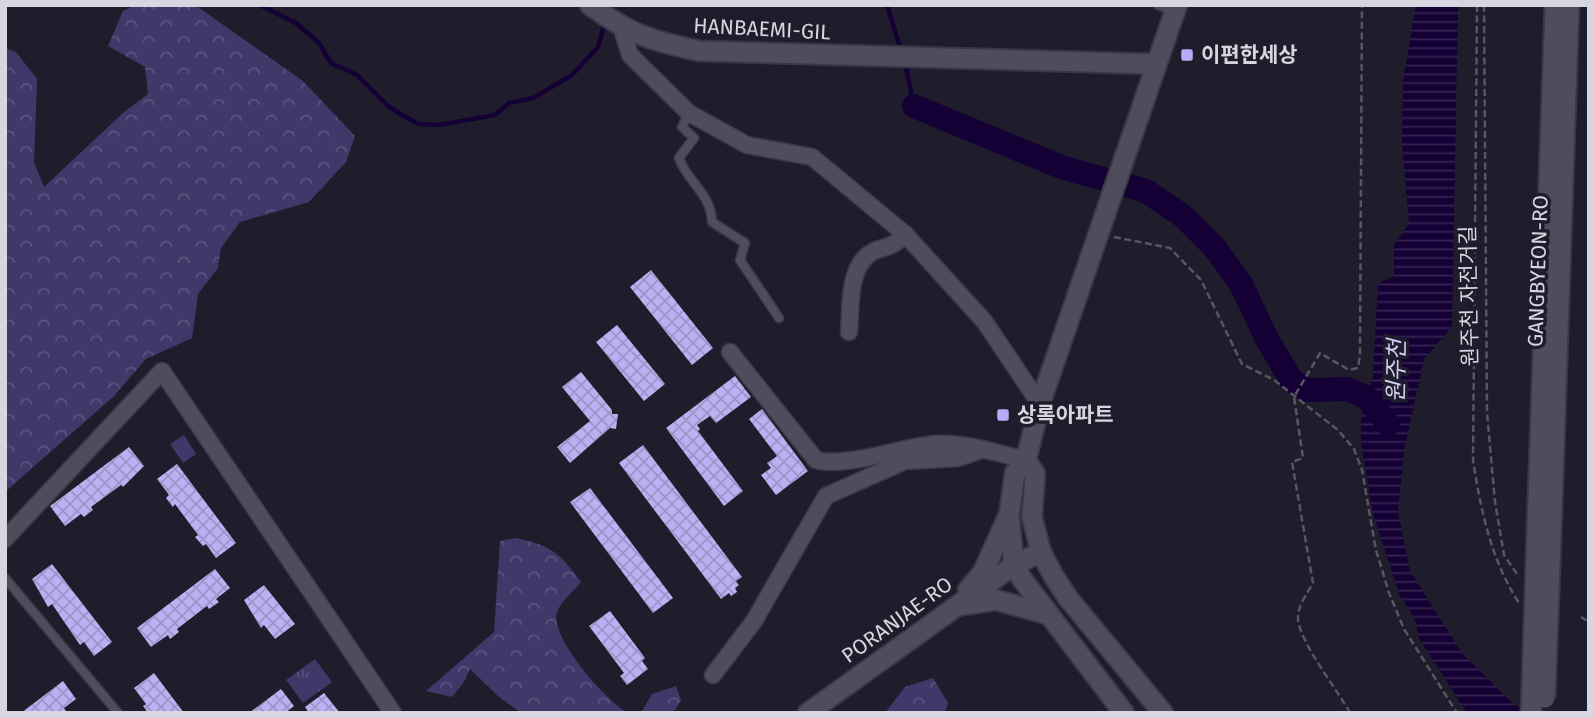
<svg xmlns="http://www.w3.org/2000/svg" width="1594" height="718" font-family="'Fira Sans','Noto Sans KR',sans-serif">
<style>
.forest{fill:url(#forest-crowns)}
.park{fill:url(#park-tufts)}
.water{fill:url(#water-rules)}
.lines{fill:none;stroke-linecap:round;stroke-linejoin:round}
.stream{stroke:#140034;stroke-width:4.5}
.river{stroke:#140034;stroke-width:24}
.building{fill:url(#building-cross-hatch)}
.service-casing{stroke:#3a3844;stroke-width:11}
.minor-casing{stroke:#3a3844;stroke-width:19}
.tertiary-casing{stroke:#3a3844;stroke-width:23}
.path{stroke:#595664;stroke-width:2.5;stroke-dasharray:7 3.5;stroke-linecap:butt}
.service{stroke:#4f4c5e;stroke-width:8}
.minor{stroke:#4f4c5e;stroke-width:16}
.tertiary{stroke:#4f4c5e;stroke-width:19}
.tertiary-bridge-casing{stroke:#3a3844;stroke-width:23;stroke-linecap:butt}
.tertiary-bridge{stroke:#4f4c5e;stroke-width:19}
.poi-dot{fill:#b9abf7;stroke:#1f1c2b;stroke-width:2.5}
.labels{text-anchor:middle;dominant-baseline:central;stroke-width:7;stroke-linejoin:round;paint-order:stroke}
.street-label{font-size:21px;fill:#d7d5e0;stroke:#1f1c2b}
.poi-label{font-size:21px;font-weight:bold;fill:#d7d5e0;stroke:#1f1c2b;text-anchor:start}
.water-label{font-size:23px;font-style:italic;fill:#d5cef9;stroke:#1f1c2b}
</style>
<defs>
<pattern id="forest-crowns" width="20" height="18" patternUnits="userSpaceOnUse" patternTransform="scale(1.75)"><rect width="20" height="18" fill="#423769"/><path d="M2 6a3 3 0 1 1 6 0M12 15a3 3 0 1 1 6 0" fill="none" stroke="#5d537e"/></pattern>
<pattern id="park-tufts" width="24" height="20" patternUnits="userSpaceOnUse" patternTransform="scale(1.75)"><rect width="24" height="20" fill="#423769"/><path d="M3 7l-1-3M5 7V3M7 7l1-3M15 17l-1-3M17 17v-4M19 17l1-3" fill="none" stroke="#5d537e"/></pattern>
<pattern id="water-rules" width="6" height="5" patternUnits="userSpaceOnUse" patternTransform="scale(1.75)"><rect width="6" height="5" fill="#140034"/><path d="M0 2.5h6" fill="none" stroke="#352451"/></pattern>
<pattern id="building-cross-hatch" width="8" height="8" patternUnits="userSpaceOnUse" patternTransform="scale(1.75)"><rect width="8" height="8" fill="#bcb0f3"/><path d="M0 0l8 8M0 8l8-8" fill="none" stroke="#9d94c7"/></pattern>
</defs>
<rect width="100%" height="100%" fill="#1f1c2b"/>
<!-- forest -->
<g class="forest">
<path d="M135,5H195L303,81L355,136L346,162L309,202L240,222L221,248L218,268L198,294L192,338L146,359L114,396L5,492V48L16,52L37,79L34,162L44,187L124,112L148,94L145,67L108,46L123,11Z"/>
<path d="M515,538C551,545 560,553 581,582C575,590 560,602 557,612C549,637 607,702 628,713H521L498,696L470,669L464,682L452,697L426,691L494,632L500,541Z"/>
<path d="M933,678L948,703L945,713H885L905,687Z"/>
<path d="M676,686L681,700L673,713H641L652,694Z"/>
</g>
<!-- park -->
<g class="park">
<path d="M184,435L196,454L183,463L170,444Z"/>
<path d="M315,659L332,682L303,703L286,680Z"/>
</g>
<!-- water -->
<path class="water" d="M1416,5H1458L1452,327L1424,359L1404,451L1398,512L1410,571L1462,653L1513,704L1530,713H1467L1419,638L1415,619L1400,596L1373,514L1361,442V420L1373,375L1378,284L1394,276V245L1409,223L1402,142L1403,81Z"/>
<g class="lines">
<!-- stream -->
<g class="stream">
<path d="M260,5L296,23L319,43L331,63L357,75L389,107L418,124L439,125L495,115L509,103L533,98L572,75L598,47L605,21"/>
<path d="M887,5L901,51"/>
<path d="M905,63L914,106"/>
</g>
<!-- river -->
<path class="river" d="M914,106L1061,167L1146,191L1183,216L1215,248L1241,284L1267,339L1291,380L1307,390L1348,389L1367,398L1388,424"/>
</g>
<!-- building -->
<g class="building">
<path d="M651,270L713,348L692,365L630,287Z"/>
<path d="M617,325L665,384L644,401L596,342Z"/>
<path d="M581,372L612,410V414H618L616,429L610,428L570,463L557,447L590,421L562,387Z"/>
<path d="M735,376L751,397L716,423L710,416L697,425L700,429L698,431L743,491L724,506L666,428Z"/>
<path d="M762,409L808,471L776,495L761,475L771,468L767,463L777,456L749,419Z"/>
<path d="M643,445L742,577L736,581L739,585L735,588L737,592L731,596L729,593L721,599L619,463Z"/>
<path d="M129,447L144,466L123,487L121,485L91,507L93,510L84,517L81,514L65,526L50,506Z"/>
<path d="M177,464L236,543L216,558L206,544L203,546L195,537L198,535L175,504L173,507L166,498L169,495L157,479Z"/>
<path d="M590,488L673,598L653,613L570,502Z"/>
<path d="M52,564L112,642L94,656L84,642L80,645L52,604L48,607L32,579Z"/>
<path d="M215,569L230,588L216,599L219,602L209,609L207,606L177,629L179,632L170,639L168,635L151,647L137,628Z"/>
<path d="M264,585L295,624L275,639L264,625L261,628L244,600Z"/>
<path d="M610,611L645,658L642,661L648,669L627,685L620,676L624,673L589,626Z"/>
<path d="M154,673L184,713H148L143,706L146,704L134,688Z"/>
<path d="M63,681L76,699L64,708L66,711L21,713Z"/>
<path d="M281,689L294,706L285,713H249Z"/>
<path d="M324,693L340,713H309L305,707Z"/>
</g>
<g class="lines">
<defs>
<g id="service">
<path d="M1158,5L1175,11"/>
<path d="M689,113L682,127L694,138L679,158C688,183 711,193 712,222L745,243L740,260L779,318"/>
<path d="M5,578L118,713"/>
</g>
<g id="minor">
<path d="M622,29L630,55L689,113L747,145L812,157L905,234L984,321L1040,404"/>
<path d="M849,332C851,308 848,271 868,255C881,244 888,253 905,234"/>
<path d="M730,352L816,460C845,468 902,447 935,444C967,442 995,453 1026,460"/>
<path d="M5,539L162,371L393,713"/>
<path d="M713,675L754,621L826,496L905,461L958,458L981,450"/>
</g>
<g id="tertiary">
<path d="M590,5C629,34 652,41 699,51L1154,64"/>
<path d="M1026,460L1035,474L1032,517L1041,552L1053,575L1068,598L1163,713"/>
<path d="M1537,529L1555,5"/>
<path d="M1551,538L1569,5"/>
<path d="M968,590L983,572L1007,519"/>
<path d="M957,606L996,600L1047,614"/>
<path d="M808,713L1014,565L1041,552"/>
<path d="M1124,713L1022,579L1014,565L1009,515L1015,473L1026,460L1040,404L1177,5"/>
</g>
</defs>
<!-- service casing -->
<use href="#service" class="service-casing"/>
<!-- minor casing -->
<use href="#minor" class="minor-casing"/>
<!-- tertiary casing -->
<use href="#tertiary" class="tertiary-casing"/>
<!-- path -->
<g class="path">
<path d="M1477,5L1473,460C1481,511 1491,560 1519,603"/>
<path d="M1484,5L1487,413L1495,502L1504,555L1519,577"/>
<path d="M1114,237L1170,248L1201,280L1242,364L1274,380L1338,430L1354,449L1362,470L1376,550L1389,593L1404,629L1457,713"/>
<path d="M1581,617L1589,622"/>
<path d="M1588,663H1589"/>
<path d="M1350,713C1337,689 1300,643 1298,619C1297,607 1307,594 1313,583L1292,462L1303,458L1294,397L1320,353L1349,370L1358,368L1360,354L1362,5"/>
</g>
<!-- service -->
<use href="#service" class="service"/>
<!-- minor -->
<use href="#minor" class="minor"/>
<!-- tertiary -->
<use href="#tertiary" class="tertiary"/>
<defs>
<g id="tertiary-bridge">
<path d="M1545,698L1551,538"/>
<path d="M1531,713L1537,529"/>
</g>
</defs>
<!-- tertiary-bridge casing -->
<use href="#tertiary-bridge" class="tertiary-bridge-casing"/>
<!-- tertiary-bridge -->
<use href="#tertiary-bridge" class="tertiary-bridge"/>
</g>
<!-- markers -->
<g class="poi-dot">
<rect x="1180" y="48" width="14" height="14" rx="3.5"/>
<rect x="996" y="408" width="14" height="14" rx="3.5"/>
</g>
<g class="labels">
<!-- street labels -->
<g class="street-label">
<text transform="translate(762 29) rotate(3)">HANBAEMI-GIL</text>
<text transform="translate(1538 271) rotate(-88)">GANGBYEON-RO</text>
<text transform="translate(1469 296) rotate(-91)">원주천 자전거길</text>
<text transform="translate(897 620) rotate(-36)">PORANJAE-RO</text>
</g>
<!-- poi labels -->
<g class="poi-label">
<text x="1201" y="55">이편한세상</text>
<text x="1017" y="415">상록아파트</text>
</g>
<!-- water labels -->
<g class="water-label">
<text transform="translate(1396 371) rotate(-89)">원주천</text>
</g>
</g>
<!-- border -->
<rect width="1594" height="718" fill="none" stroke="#d7d5e0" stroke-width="14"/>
</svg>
